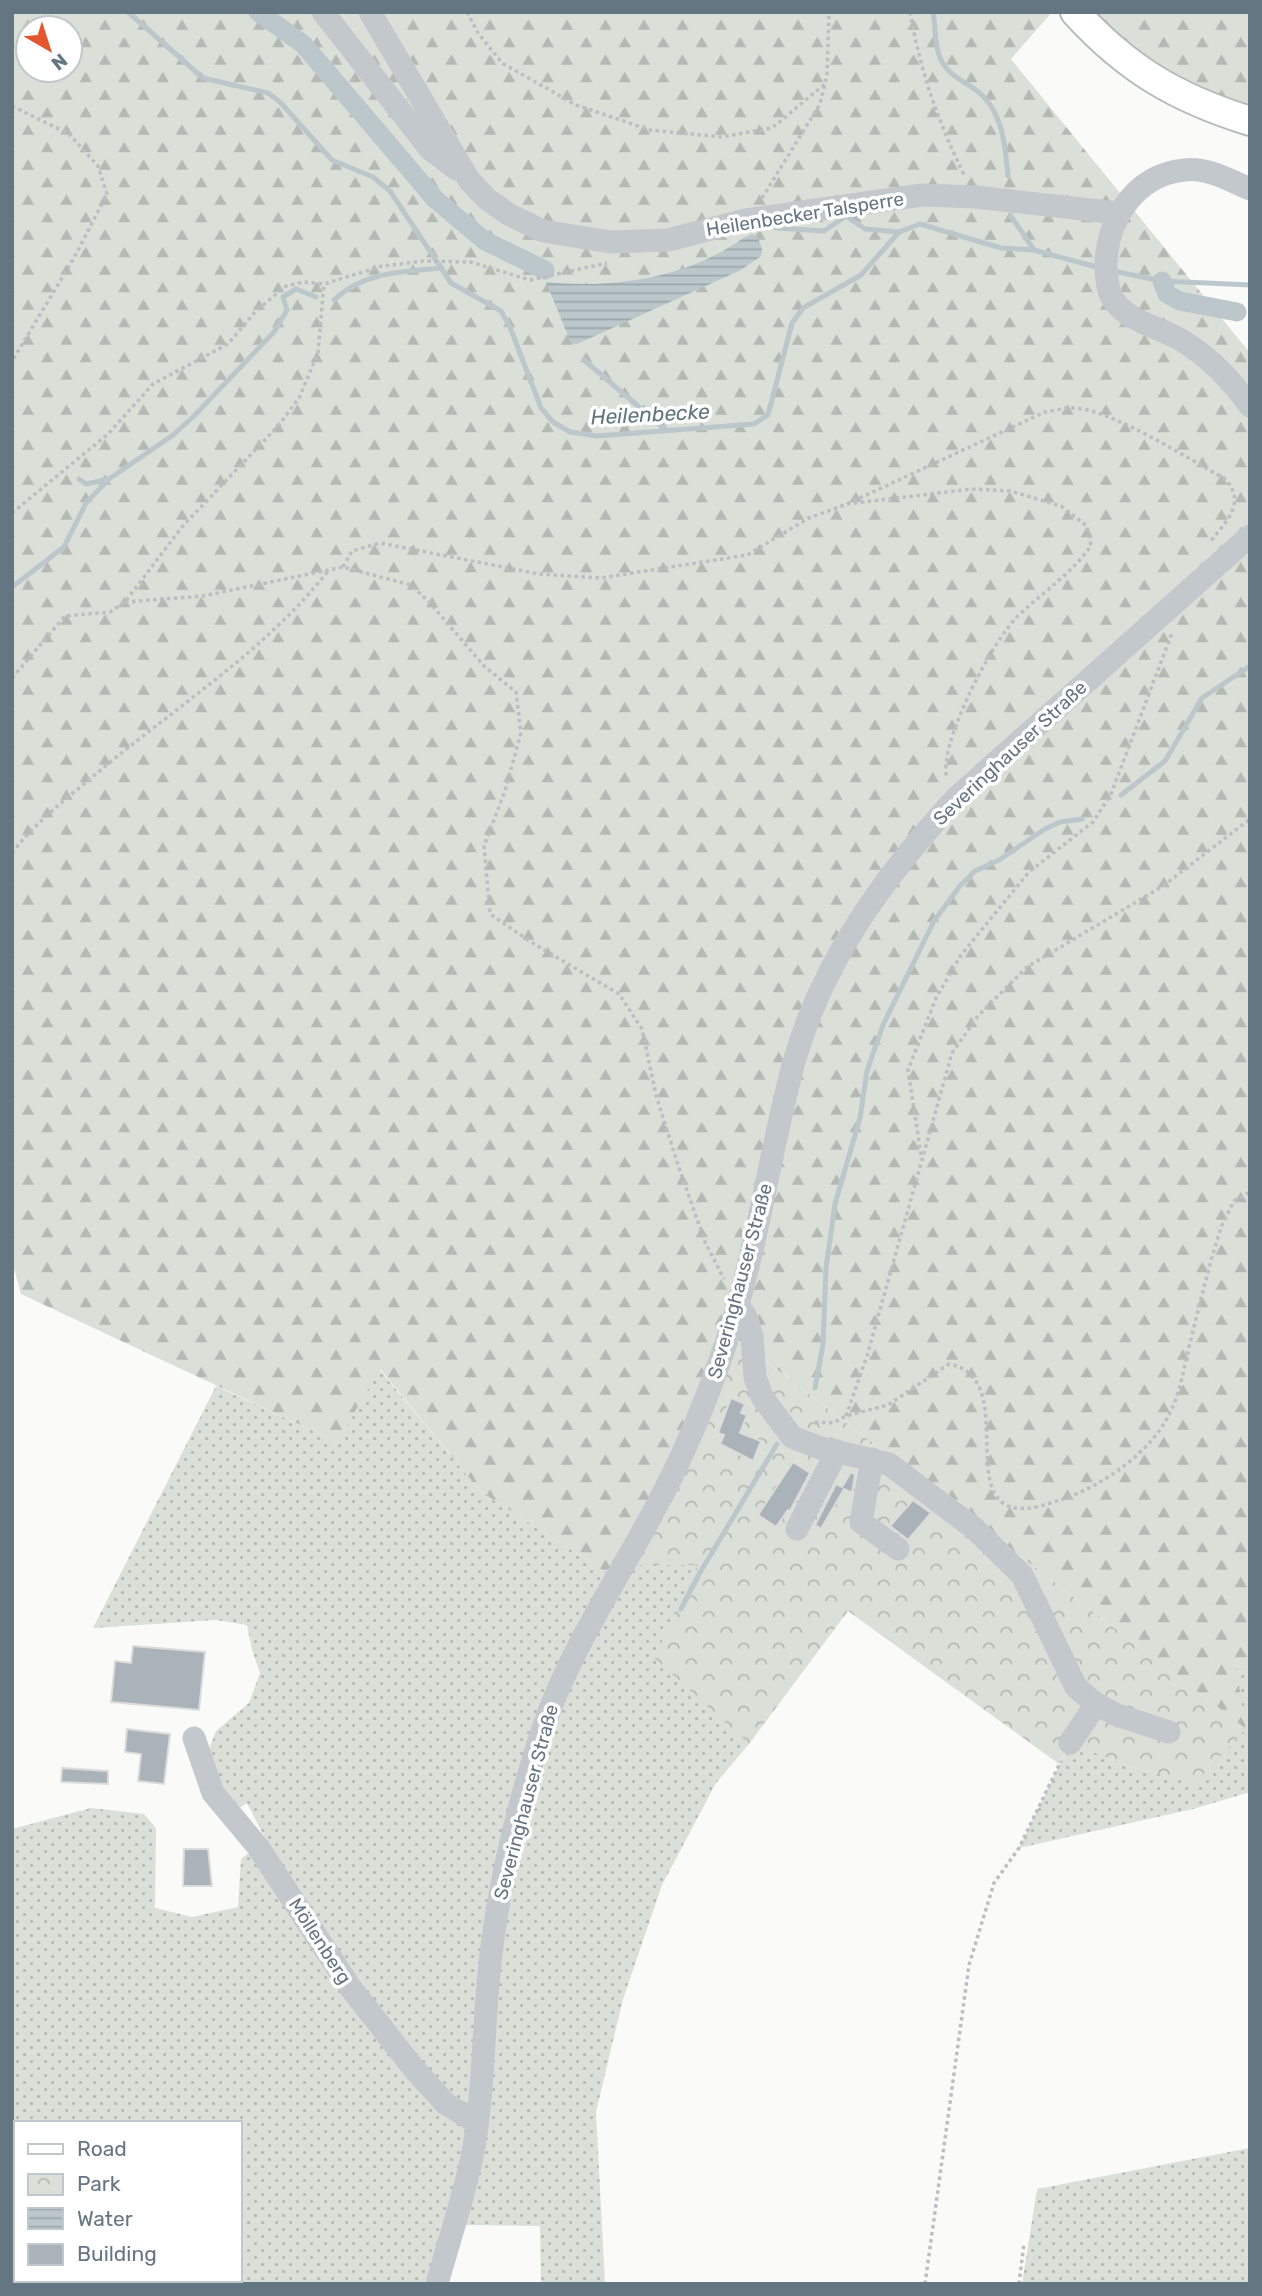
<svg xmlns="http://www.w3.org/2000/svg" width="1262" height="2296" font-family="Rubik,sans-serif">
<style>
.grass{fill:url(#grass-dots)}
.forest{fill:url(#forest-firs);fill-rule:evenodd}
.park{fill:url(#park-crowns)}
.water{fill:url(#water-rules)}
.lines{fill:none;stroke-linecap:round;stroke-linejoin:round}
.stream{stroke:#bbc7cb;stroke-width:5}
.canal{stroke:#bbc7cb;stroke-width:19}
.building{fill:#aab3b9;stroke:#dcdcda;stroke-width:2}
.major-casing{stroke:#b5babe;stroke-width:32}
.path{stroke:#bbbfc2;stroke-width:3.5;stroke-dasharray:3.5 3.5;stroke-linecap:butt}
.minor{stroke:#c3c8cc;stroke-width:23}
.major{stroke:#fff;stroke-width:28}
.labels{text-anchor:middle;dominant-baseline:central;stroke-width:7;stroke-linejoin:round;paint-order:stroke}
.street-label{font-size:19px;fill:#657683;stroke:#fff}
.water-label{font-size:21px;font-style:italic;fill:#60757c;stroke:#fff}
</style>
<defs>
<pattern id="grass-dots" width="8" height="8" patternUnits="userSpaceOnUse" patternTransform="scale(1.75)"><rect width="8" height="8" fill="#dadfd7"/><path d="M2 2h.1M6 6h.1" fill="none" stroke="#b4b9b4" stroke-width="1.8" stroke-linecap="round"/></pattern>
<pattern id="forest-firs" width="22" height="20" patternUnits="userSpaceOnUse" patternTransform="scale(1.75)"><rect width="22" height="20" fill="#dadfd7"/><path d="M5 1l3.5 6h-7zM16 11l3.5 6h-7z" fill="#b4b9b4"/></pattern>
<pattern id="park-crowns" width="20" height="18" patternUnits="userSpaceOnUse" patternTransform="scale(1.75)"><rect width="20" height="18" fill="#dadfd7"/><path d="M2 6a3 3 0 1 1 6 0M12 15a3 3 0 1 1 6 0" fill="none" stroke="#b4b9b4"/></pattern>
<pattern id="water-rules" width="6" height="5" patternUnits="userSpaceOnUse" patternTransform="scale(1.75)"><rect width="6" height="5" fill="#bbc7cb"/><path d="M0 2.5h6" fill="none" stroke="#9ca6aa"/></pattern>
</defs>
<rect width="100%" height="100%" fill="#fafaf8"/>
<!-- grass -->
<g class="grass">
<path d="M379,1369L480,1491L610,1575L524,1771L468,2132L430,2284H211L205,2280H240V2123H16V2175L12,2170V1829L91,1808L144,1814L156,1828L155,1908L192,1917L238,1907L241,1859L266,1840L247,1803L235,1811L216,1781L209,1749L216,1731L249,1703L260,1673L252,1650L247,1625L216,1620L93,1628L216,1386L337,1442Z"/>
<path d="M698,1564L723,1718L749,1744L716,1783L662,1885L623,1999L596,2112L605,2284H541L540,2226L461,2225L508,1885L568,1678L636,1565Z"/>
<path d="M1250,1665V1792L1193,1809L1019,1848L1070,1743L1134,1768L1194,1783L1236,1667Z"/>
<path d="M1250,2148V2284H1022L1037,2189Z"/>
</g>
<!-- forest -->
<g class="forest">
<path d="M12,12H1052L1011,59L1250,353V1665L1236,1667L1246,1729L723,1328L693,1413L610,1575L480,1491L380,1369L337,1442L21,1294L12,1261ZM28,28H70V70H28Z"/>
<path d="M1089,12H1250V110L1183,87Z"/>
</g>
<!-- park -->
<path class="park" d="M737,1339L1246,1729L1194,1784L1134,1768L1070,1743L1059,1764L848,1611L749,1744L654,1658L698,1565H636Z"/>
<!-- water -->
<path class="water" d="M752,234L757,236L762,248L761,256L741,270L577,344L571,343L546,282C603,288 667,281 719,253C731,247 740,239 752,234Z"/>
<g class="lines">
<!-- stream -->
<g class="stream">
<path d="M128,12L203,78L268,93L280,102L332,160L373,177L390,191L451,283L501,311L510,327L541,408L553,422L570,432L597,436L754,424L768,415L792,323L803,308L861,275L899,232L920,224L1001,248L1034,250L1100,268"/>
<path d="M933,12C936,28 934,46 941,60C950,78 968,82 982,95C1004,117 1005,147 1008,176"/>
<path d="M1011,216L1034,250"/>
<path d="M776,228L824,231L846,216L865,229L899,232"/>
<path d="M1113,271L1162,281L1250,285"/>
<path d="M334,300C363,272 404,271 442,268"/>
<path d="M584,360L666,430"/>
<path d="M79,479L86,484L105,480"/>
<path d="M12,587L64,547L86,503L109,479L173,435L193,417L274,332L287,310L283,297L296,289L316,297"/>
<path d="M1121,795L1165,761L1202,698L1250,666"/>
<path d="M815,1388L823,1344L826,1268L835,1204L860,1118L867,1071L883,1025L934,921L959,887L975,871L999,860L1045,829L1060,822L1082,819"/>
<path d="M681,1609L698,1576L777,1444"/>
</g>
<!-- canal -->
<g class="canal">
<path d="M258,12L303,44L435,199L485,241L545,270"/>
<path d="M1162,281L1167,294L1180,301L1237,312"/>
</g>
</g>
<!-- building -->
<g class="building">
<path d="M731,1398L745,1404L741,1413L747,1415L740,1433L761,1441L753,1461L720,1444L724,1435L718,1433Z"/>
<path d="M793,1462L810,1473L790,1511L788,1510L776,1527L758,1515Z"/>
<path d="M851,1472L855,1475L852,1493L844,1489L821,1529L815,1525L836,1484L842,1487Z"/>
<path d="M913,1500L931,1513L908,1540L890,1526Z"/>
<path d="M133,1646L205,1652L199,1710L111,1702L115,1661L131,1663Z"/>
<path d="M127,1729L170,1734L164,1784L138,1781L141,1754L125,1752Z"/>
<path d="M62,1768L108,1771V1784L61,1782Z"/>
<path d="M184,1849H208L212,1886H183Z"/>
</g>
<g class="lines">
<defs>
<path id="major" d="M1075,12C1127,69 1176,98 1250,121"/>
</defs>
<!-- major casing -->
<use href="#major" class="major-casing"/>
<!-- path -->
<g class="path">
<path d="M467,12L478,33L502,63L576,105L650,130L721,137L772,128L825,84"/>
<path d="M910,12C921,74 938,121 965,177"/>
<path d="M12,106L69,134L98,166L107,194L74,258L12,361"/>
<path d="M762,198L820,104L827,75L829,12"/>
<path d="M847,504L1045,412C1053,411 1063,408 1072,408C1110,408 1188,459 1224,478C1248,502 1226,522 1209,543"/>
<path d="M12,513L108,434L153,384L228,344L255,312L286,286L304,282L324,284L382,266L424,261L470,262L530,280L607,263"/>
<path d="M343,567L352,551L380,543L539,574L601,578L747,555L809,518L847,504L972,489L1010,491L1061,506L1087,526L1091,546C1071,574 1043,592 1018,616C993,640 937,745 947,779"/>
<path d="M125,602L203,596L343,567L411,585L430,603L484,666L516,692L521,733L505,791L484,846L490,914L531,942L619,994L642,1029L656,1095L677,1162L705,1242L724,1279"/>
<path d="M12,678L65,616L110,612L125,602L182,527L279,425L299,398L318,353L324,284"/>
<path d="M12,853C33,825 63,801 90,779C168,712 265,652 328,571"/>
<path d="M921,1155L908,1070L936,998L961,955L1029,872L1093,822L1111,794L1172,633"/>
<path d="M846,1416L867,1356L952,1053L978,1016L1027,967L1163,886L1250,819"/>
<path d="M815,1422L833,1423L846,1416L888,1405L949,1364C1014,1376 965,1483 1006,1505C1024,1514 1046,1504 1063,1499C1099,1487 1140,1459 1161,1428C1179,1403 1183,1372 1190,1343C1200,1303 1209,1264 1222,1225L1234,1201L1250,1192"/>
<path d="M925,2284L969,1965L994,1883L1019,1848L1061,1761"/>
<path d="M1019,2284L1024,2243"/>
</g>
<!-- minor -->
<g class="minor">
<path d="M323,12L430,149L456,169"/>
<path d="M370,12L469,180L487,199L508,214L543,231L610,242L668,240L746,220L922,195L976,197L1117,213"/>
<path d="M1250,189C1229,180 1207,167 1184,170C1134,175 1105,223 1106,268C1107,279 1107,290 1113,299C1127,322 1160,327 1181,340C1208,356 1232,381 1250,406"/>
<path d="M737,1303L746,1317L752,1337L755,1377L762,1397L792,1437L818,1447L889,1464L975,1529L1022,1575L1076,1687L1096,1704L1117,1715L1169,1732"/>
<path d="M872,1459L861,1522L898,1549"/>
<path d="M797,1529L837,1451"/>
<path d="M194,1738L213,1793L258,1847L350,1987L415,2070L446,2104L476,2122"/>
<path d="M1070,1743L1096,1704"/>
<path d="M437,2284C449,2240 464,2197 473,2152C483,2097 483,2040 488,1984C495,1899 515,1815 541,1734C568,1652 617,1581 657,1505C685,1453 707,1399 726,1343C757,1252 769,1155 794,1062C823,959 885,876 956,798L1250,536"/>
</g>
<!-- major -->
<use href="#major" class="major"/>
</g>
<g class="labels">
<!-- street labels -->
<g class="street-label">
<text transform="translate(805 214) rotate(-9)">Heilenbecker Talsperre</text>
<text transform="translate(1010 753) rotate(-43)">Severinghauser Straße</text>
<text transform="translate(740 1281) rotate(-75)">Severinghauser Straße</text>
<text transform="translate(526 1802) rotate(-75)">Severinghauser Straße</text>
<text transform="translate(320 1941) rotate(57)">Möllenberg</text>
</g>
<!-- water labels -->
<g class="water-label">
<text transform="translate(650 414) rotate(-3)">Heilenbecke</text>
</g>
</g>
<!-- border -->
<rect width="1262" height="2296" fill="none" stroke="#657683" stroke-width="28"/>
<!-- legend -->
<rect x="14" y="2121" width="228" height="161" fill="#ffffff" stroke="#c1c8cd" stroke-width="2"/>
<rect x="28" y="2144" width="35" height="10" fill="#ffffff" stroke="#c1c8cd" stroke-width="2"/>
<text x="77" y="2156" font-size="21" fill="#657683">Road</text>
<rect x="28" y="2174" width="35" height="21" fill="url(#park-crowns)" stroke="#c1c8cd" stroke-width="2"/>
<text x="77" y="2191" font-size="21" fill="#657683">Park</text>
<rect x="28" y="2208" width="35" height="21" fill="url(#water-rules)" stroke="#c1c8cd" stroke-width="2"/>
<text x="77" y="2226" font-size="21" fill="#657683">Water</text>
<rect x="28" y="2244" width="35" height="21" fill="#aab3b9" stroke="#c1c8cd" stroke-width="2"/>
<text x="77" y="2261" font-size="21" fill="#657683">Building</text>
<!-- north arrow -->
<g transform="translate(49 49) rotate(141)"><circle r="33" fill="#ffffff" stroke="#c1c8cd" stroke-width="2"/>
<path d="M0-5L12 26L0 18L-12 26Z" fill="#e4572e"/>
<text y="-10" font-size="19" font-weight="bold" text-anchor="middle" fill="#657683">N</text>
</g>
</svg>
